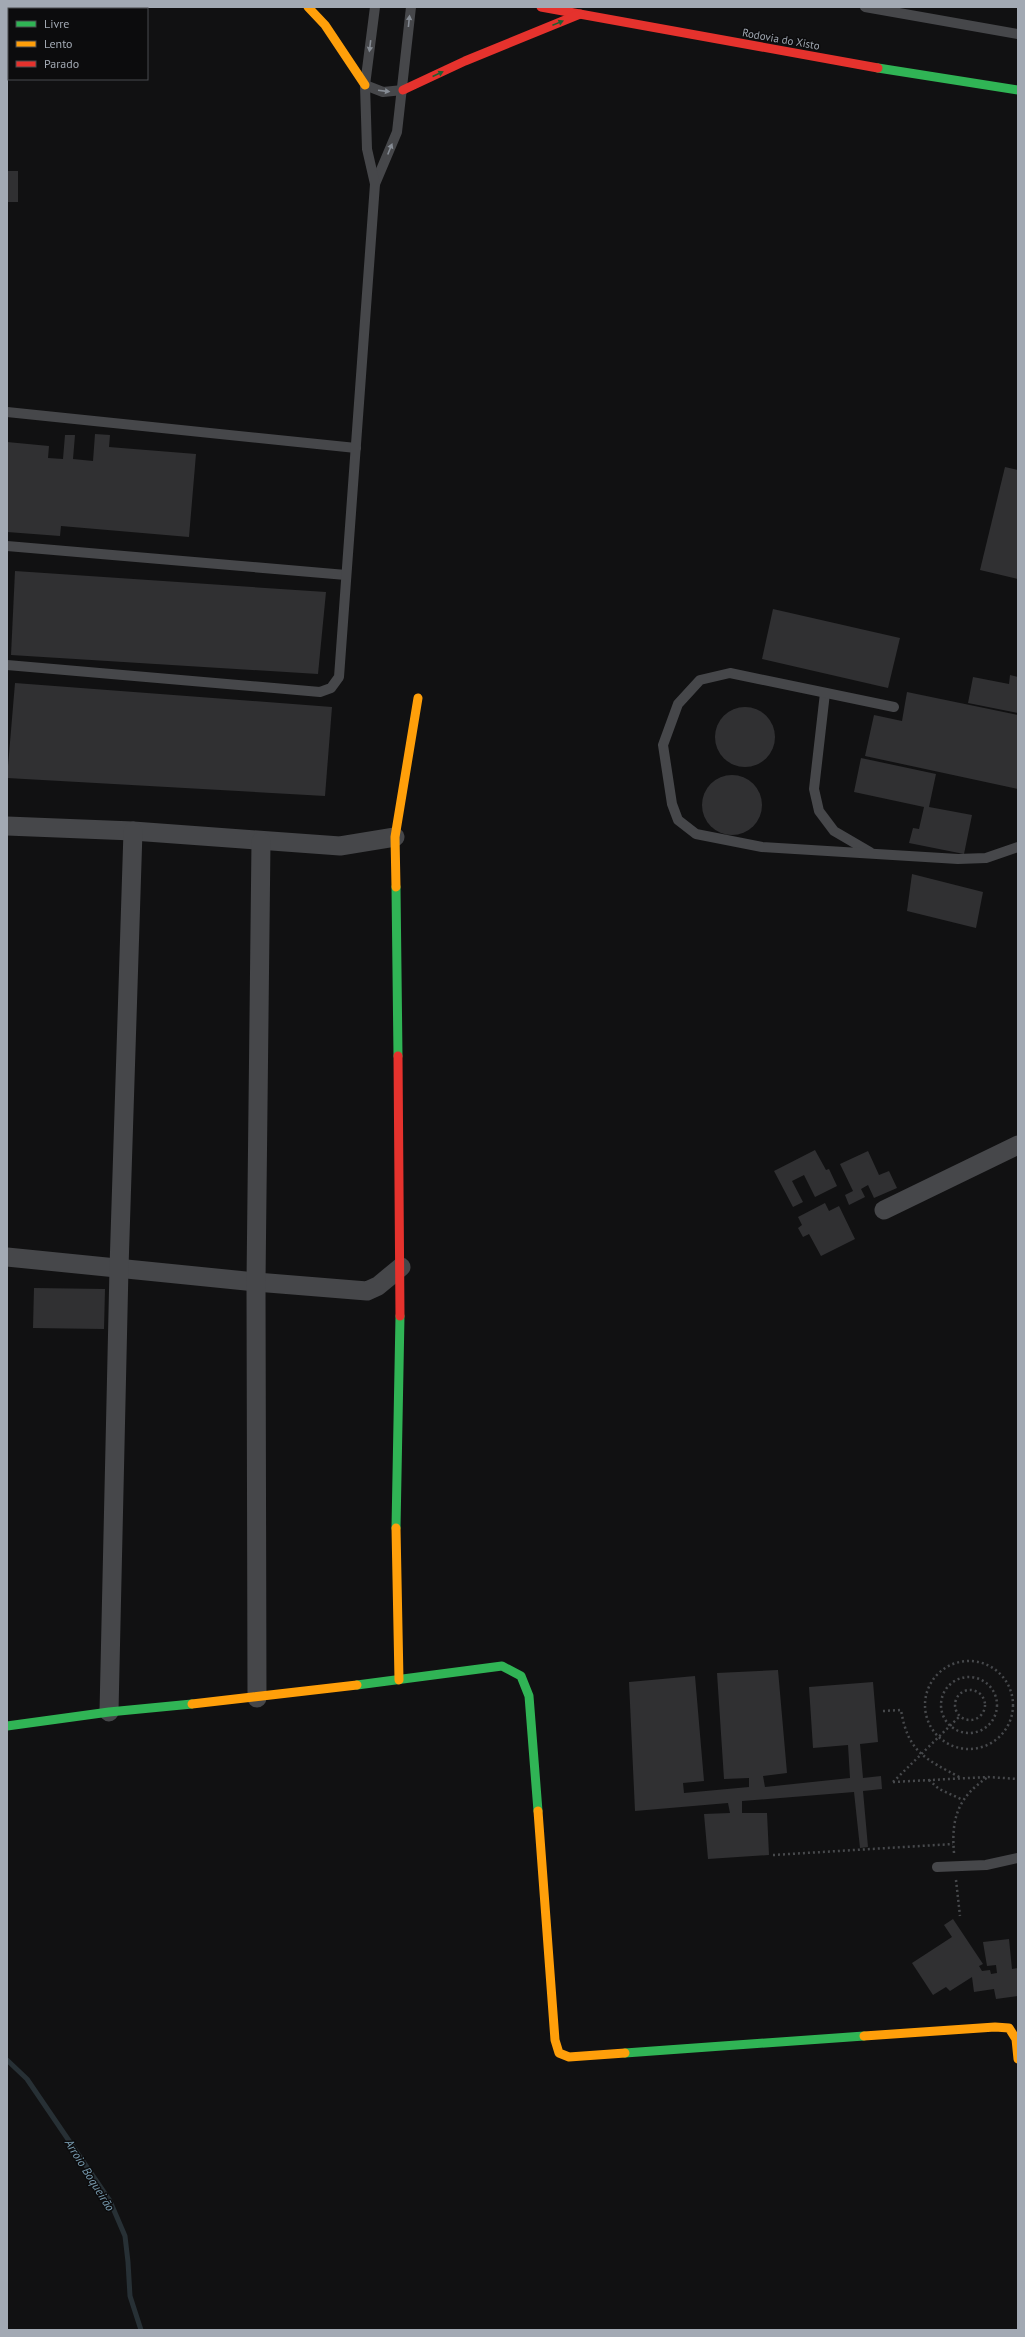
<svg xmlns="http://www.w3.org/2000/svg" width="1025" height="2337" font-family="'PT Sans',sans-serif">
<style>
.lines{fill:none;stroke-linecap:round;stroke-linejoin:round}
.stream{stroke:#273035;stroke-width:5}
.building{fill:#303032}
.path{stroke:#47494c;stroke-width:2.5;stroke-dasharray:2 3;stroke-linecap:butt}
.lane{stroke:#46474a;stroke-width:10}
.street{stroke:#46474a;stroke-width:19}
.fast{stroke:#30b455;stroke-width:9}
.slow{stroke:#ff9f0a;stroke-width:9}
.jam{stroke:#e5322d;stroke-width:9}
.oneway{fill:#868c94}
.oneway2{fill:#1e6031}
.labels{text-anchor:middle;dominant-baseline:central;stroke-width:3;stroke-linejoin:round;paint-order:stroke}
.street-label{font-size:11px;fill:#a2a9b3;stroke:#0c0c0d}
.water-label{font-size:12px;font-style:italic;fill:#789baf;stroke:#0c0c0d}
</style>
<rect width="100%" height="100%" fill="#111112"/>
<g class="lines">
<!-- stream -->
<path class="stream" d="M7,2060L27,2079L110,2201L125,2236L128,2262L130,2296L141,2330"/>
</g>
<!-- building -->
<g class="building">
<rect x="7" y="171" width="11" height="31"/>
<path d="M95,434L110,435L109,447L196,454L189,537L61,526L60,536L7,532V442L49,446L48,458L63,459L65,435H75L73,459L93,461Z"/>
<path d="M1005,467L1018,470V579L980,570Z"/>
<path d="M15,571L326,592L318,674L11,655Z"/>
<path d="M773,609L900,638L888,688L762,659Z"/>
<path d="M1010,675L1018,677V713L968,703L973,677L1009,684Z"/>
<path d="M15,683L332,707L325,796L7,778Z"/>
<path d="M907,692L1018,715V789L865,756L874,715L902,721Z"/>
<circle cx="745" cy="737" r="30"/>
<path d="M861,758L936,774L929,807L972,815L964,854L909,843L913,828L919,829L924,807L854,792Z"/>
<circle cx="732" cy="805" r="30"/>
<path d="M912,874L983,892L976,928L907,911Z"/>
<path d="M815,1150L826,1170L829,1169L837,1186L815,1197L804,1175L792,1181L803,1202L793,1207L774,1171Z"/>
<path d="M868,1151L879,1175L889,1171L897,1188L874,1198L868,1185L861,1189L865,1197L849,1205L845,1195L853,1191L840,1164Z"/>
<path d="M825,1203L829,1211L839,1206L855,1239L821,1256L809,1234L803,1237L798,1228L802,1225L798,1217Z"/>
<path d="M34,1288L105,1289L104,1329L33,1328Z"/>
<path d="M778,1670L787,1773L763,1776L765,1787L850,1778L848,1745L813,1748L809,1687L873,1682L878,1742L860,1744L863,1778L881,1776L882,1789L863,1791L868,1847L860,1848L854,1792L742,1801V1813H767L769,1855L708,1859L704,1814L730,1813L728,1803L635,1811L629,1682L695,1676L704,1781L683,1783L684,1793L749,1787V1778L724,1779L717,1673Z"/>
<path d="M953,1919L983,1964L979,1966L982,1971L990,1970L991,1974L997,1973L996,1965L987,1966L983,1942L1009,1939L1012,1969L1018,1968V1996L996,1999L994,1989L974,1992L972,1977L950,1991L946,1987L933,1995L912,1963L952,1937L944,1925Z"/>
</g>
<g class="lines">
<!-- path -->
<g class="path">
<circle cx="969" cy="1705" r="44"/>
<circle cx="969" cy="1705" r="28"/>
<circle cx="970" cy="1705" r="15"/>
<path d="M883,1711L901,1710C908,1753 926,1759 961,1778"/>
<path d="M929,1780L939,1789L963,1800"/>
<path d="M893,1782L988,1777L1018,1779"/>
<path d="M893,1782L960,1716"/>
<path d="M954,1853C951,1818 958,1797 988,1777"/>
<path d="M773,1855L953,1844"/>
<path d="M956,1880L960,1916"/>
</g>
<!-- lane -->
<g class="lane">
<path d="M865,7L1018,34"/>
<path d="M365,85L383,92L403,90"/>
<path d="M375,184L397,132L411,7"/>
<path d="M7,412L356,448"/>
<path d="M7,546L346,575"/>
<path d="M7,665L320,692L331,688L339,677L375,184L367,149L365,85L375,7"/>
<path d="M825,693L814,789L819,811L834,831L870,852"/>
<path d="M894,707L730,673L700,680L678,704L663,745L672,804L678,820L696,834L762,847L958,859L986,858L1018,847"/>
<path d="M937,1867L986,1865L1018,1858"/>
</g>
<!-- street -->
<g class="street">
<path d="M7,826L133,831L340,846L395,837"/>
<path d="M884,1210L1018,1145"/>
<path d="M7,1257L256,1282L367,1291L378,1286L401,1267"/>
<path d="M257,1698L256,1282L261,841"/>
<path d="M109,1712L119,1268L133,831"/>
</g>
<!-- fast -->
<g class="fast">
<path d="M878,68L1018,90"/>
<path d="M396,887L398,1056"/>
<path d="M396,1528L400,1316"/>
<path d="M357,1685L502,1666L521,1676L529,1696L538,1811"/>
<path d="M7,1726L109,1712L192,1704"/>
<path d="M625,2053L864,2036"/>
</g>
<!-- slow -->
<g class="slow">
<path d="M308,7L325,25L365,85"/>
<path d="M396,887L395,837L418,698"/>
<path d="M396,1528L399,1680"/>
<path d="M192,1704L357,1685"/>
<path d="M538,1811L555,2040L559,2053L569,2057L625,2053"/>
<path d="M864,2036L995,2027L1009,2028L1016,2039L1018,2059"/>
</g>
<!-- jam -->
<g class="jam">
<path d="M541,7L878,68"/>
<path d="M403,90L465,61L580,14"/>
<path d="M398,1056L400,1316"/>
</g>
</g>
<!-- one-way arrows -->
<defs><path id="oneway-solid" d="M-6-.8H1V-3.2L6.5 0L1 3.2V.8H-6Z"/></defs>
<g class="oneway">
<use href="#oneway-solid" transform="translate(409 21) rotate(-84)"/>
<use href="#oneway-solid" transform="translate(370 46) rotate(97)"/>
<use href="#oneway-solid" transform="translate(384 91) rotate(7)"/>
<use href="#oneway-solid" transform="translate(390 149) rotate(-68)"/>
</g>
<g class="oneway2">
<use href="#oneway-solid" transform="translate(558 23) rotate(-22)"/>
<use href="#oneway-solid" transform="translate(438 74) rotate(-25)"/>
</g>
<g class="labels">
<!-- street labels -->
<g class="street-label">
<text transform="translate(781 39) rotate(10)">Rodovia do Xisto</text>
</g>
<!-- water labels -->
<g class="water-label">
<text transform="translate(90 2175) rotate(58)">Arroio Boqueirão</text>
</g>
</g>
<!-- border -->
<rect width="1025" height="2337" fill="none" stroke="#a2a9b3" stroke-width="16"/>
<!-- legend -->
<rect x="8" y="8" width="140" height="72" fill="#0c0c0d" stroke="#484b4f"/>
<rect x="16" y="21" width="20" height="6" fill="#30b455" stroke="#484b4f"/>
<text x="44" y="28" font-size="12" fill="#a2a9b3">Livre</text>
<rect x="16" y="41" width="20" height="6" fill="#ff9f0a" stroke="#484b4f"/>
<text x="44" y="48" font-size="12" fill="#a2a9b3">Lento</text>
<rect x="16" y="61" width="20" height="6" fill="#e5322d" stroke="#484b4f"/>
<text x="44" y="68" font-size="12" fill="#a2a9b3">Parado</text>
</svg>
